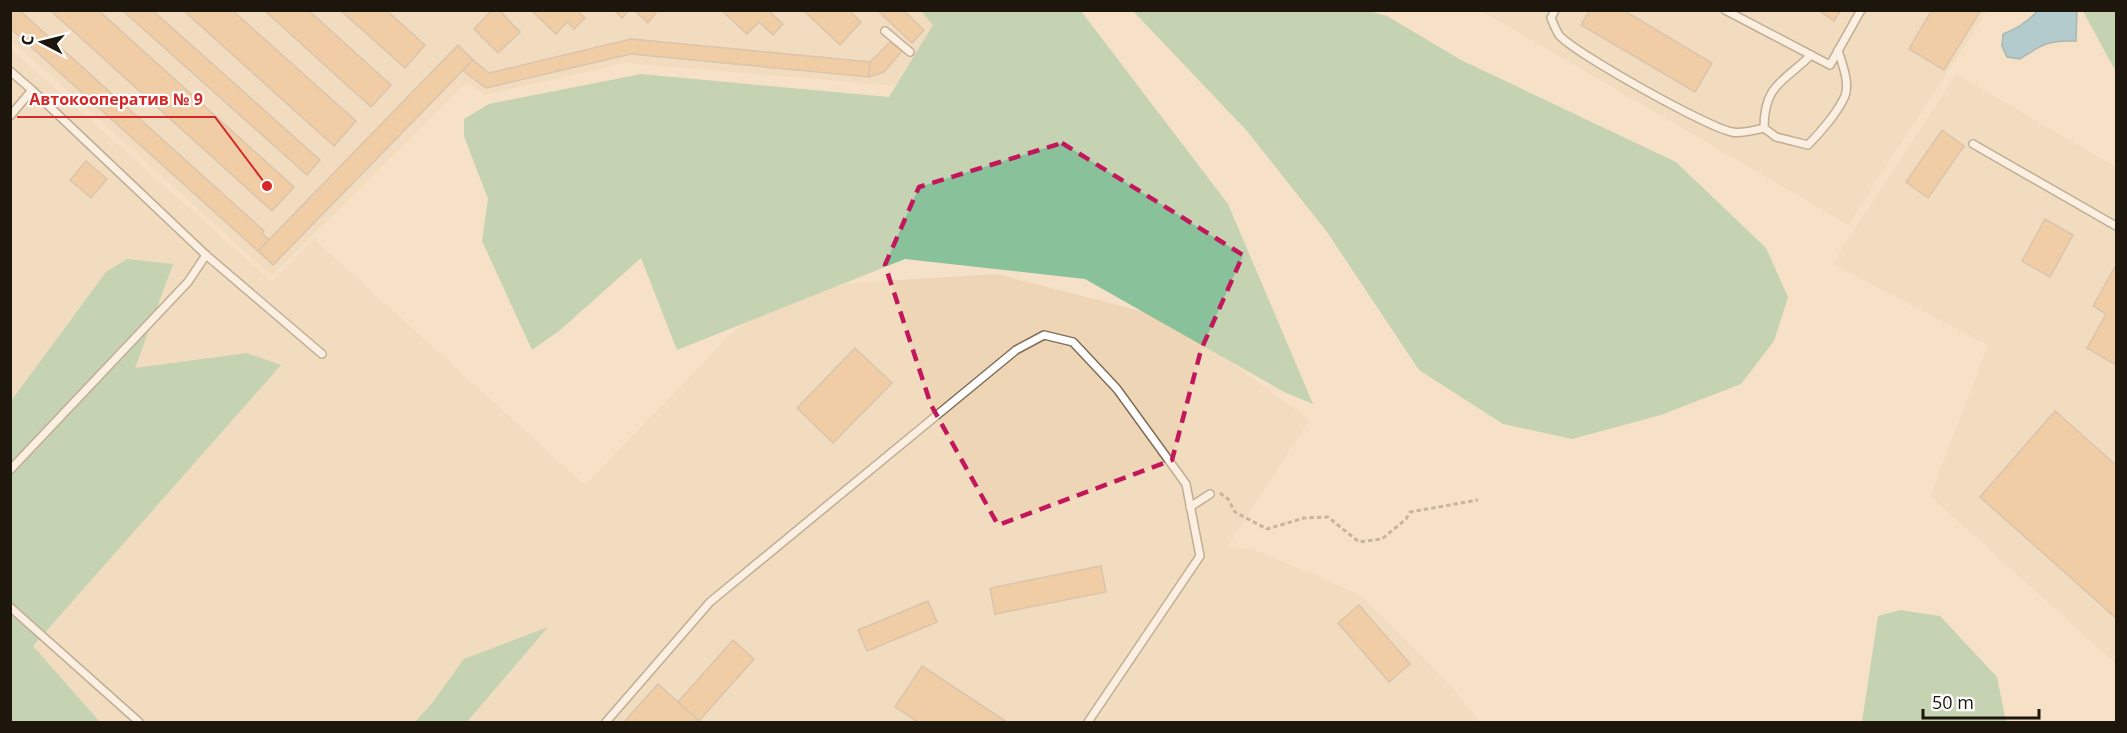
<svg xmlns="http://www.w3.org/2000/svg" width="2127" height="733" font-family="'Open Sans',sans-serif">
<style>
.built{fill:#eed5b6}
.green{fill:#89c19b}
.water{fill:#65afd6;stroke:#4f819a;stroke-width:1.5}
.building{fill:#eab47e;stroke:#b8a18c;stroke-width:1.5}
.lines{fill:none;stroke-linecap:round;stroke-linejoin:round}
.lane-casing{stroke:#806e58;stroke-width:10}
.path{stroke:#8c7e6d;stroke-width:3;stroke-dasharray:4.5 3;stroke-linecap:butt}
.lane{stroke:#fff;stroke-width:7}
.marked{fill:none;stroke:#c2185b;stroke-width:4.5;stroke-dasharray:12 8;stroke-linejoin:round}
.leader{fill:none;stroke:#d62828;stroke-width:2}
.callout-dot{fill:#d62828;stroke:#fff;stroke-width:2}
.callout-label{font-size:16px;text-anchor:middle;font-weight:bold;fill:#d62828;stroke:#fff;stroke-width:4.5;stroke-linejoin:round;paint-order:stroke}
</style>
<rect width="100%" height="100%" fill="#f5e1c7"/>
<!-- built -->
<g class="built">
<path d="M11,10H936L946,34L896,86L626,63L485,95L466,82L272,276L11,40Z"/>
<path d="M1480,10L1987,11L1848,225Z"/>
<path d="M10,48L272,282L314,239L585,485L737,328L818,285L997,274L1172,319L1309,420L1227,548L1253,549L1361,595L1455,690L1479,722H11Z"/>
<path d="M1956,74L2116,167V664L1930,496L1988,345L1832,264Z"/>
</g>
<!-- green -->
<g class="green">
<path d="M1364,10L1387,16L1461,60L1676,162L1766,248L1788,297L1774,341L1741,384L1661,415L1572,439L1503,424L1419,370L1327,232L1247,131L1133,11Z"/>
<path d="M921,11H1081L1228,204L1313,404L1286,393L1085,279L905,259L677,350L641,258L559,331L532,350L482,241L488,199L464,136V119L489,104L641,74L889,97L933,25Z"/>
<path d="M2083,11H2116V72Z"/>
<path d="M127,259L173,264L135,368L247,353L281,365L33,646L100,722H11V401L106,272Z"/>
<path d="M1900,610L1940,616L1997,677L2006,722H1862L1878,616Z"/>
<path d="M548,627L467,722H415L433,702L464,659Z"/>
</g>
<!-- water -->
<path class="water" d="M2038,10L2077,11L2076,41C2049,40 2042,44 2020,59L2007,57L2002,46L2003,34C2016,29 2029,21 2038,10Z"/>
<!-- building -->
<g class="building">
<path d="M10,10H19L264,231L262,233L269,240L258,251L10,28Z"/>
<path d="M50,10H98L294,187L272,211Z"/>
<path d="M122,10H152L320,160L307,175Z"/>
<path d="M183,10H232L356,121L334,146Z"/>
<path d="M264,10H308L391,85L371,107Z"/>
<path d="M340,10H386L425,45L405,68Z"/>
<path d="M492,10H499L520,32L498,53L474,29Z"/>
<path d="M531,10H577L585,18L574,29L567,22L556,34Z"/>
<path d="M614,10H629L622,18Z"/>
<path d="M634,10H658L648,23Z"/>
<path d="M721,10H768L783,24L773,35L759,22L747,34Z"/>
<path d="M803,10H849L861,22L840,45Z"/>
<path d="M877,10H903L924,30L912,43Z"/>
<path d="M1590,10H1623L1712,63L1695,92L1581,25Z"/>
<path d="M1818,10H1841L1834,21Z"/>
<path d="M1932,10H1981L1944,70L1909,49Z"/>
<path d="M631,39L870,62L869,77L631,54L486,88L462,70L473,60L489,73Z"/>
<path d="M891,41L902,51L884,72L869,77L870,62Z"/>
<path d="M458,45L473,60L273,265L258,251Z"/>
<path d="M1942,130L1964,146L1928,198L1906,182Z"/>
<path d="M86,161L107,179L91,198L70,180Z"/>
<path d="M2045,219L2073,235L2050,277L2022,261Z"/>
<path d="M2116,265V365L2087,348L2106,314L2093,306Z"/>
<path d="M855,348L892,383L833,443L797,408Z"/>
<path d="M2055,411L2116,465V618L1980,497Z"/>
<path d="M1101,566L1106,592L995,614L990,588Z"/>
<path d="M928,601L937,622L867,651L858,630Z"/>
<path d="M1359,605L1410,664L1389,682L1338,623Z"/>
<path d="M733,640L754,659L699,721L678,702Z"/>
<path d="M922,666L1007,722H918L895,707Z"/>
<path d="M658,684L699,721L698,722H624Z"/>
</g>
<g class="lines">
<defs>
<g id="lane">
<path d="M1555,10L1551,18C1553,23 1556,30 1559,35C1576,54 1707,127 1732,132C1742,134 1755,130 1764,128"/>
<path d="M1725,10L1830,65L1861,10"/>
<path d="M885,31L910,52"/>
<path d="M1811,55C1784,82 1764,84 1764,128L1776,137L1808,145C1820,133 1838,112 1845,96C1850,82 1842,64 1838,50"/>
<path d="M10,71L32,90"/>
<path d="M10,116L32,90L206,255L322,354"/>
<path d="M1973,144L2116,226"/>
<path d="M10,470L188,282L206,255"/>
<path d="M1190,507L1210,494"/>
<path d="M10,607L139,722"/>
<path d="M606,722L710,602L1016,350L1044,335L1073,342L1117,389L1186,484L1200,556L1088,722"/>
</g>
</defs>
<!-- lane casing -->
<use href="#lane" class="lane-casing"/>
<!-- path -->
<path class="path" d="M1220,493L1228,499L1235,512L1267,529L1304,518L1328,517L1359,542L1382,539L1406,519L1410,512L1478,500"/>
<!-- lane -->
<use href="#lane" class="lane"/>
</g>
<!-- marked area -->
<path d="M0 0H2127V733H0ZM1062,143L1243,255L1201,350L1172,460L998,525L931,405L885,265L919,187Z" fill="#f5e1c7" fill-opacity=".55" fill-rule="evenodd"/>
<path class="marked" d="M1062,143L1243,255L1201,350L1172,460L998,525L931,405L885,265L919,187Z"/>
<!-- callouts -->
<path class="leader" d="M267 186L215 117H17"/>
<circle class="callout-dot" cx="267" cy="186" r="6"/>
<g class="callout-label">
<text x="116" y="105">Автокооператив № 9</text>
</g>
<!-- border -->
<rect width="2127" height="733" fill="none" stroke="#1d160d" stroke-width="24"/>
<!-- north arrow -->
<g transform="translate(42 42) rotate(277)" stroke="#ffffff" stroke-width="4.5" paint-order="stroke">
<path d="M0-4.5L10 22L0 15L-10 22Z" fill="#1d160d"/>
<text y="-9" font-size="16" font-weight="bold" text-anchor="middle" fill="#1d160d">С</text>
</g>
<!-- scale -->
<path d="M1923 709v9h116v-9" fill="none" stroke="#1d160d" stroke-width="3"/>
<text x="1932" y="709" font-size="18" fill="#1d160d" stroke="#ffffff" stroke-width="4.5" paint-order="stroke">50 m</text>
</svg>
